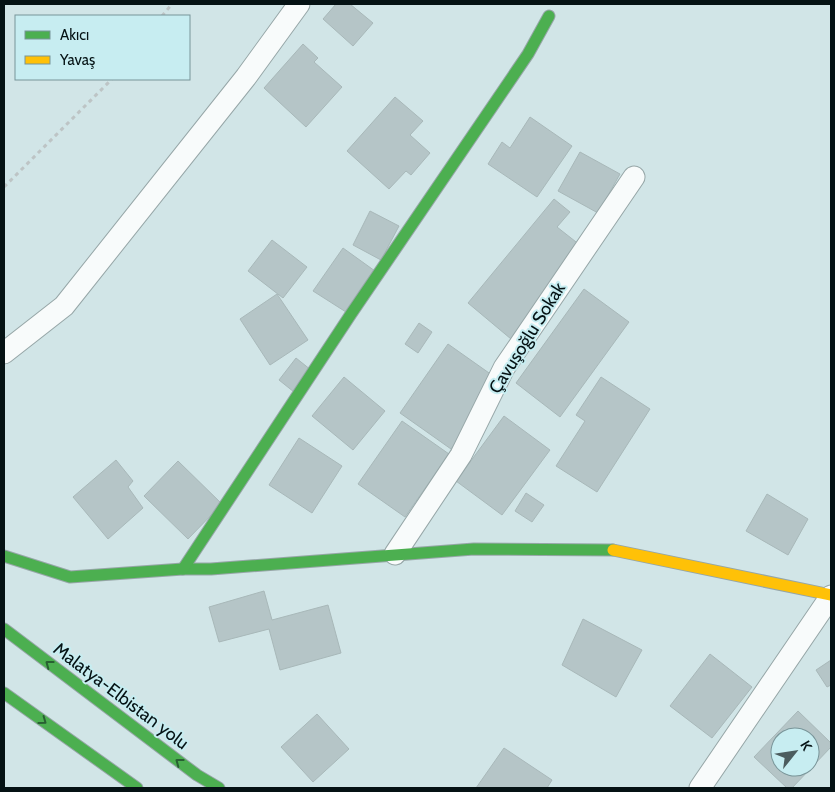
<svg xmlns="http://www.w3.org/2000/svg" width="835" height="792" font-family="Cabin,sans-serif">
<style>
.building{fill:#b5c5c7;stroke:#a8b8b9;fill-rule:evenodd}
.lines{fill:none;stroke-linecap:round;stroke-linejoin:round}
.street-casing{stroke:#96a6a7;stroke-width:23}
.fast-casing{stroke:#96a6a7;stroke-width:13}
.slow-casing{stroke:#96a6a7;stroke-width:13}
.path{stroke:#bdc4c5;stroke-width:3;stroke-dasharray:4 4;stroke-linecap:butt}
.street{stroke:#f8fbfb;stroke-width:21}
.fast{stroke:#4caf50;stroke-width:11}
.slow{stroke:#ffc107;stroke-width:11}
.oneway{stroke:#286032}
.labels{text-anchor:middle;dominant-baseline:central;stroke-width:4;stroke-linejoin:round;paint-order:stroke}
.street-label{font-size:18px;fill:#051214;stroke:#c7edf1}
</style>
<rect width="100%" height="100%" fill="#d1e5e7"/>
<!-- building -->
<g class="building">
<path d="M336,4H350L373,23L353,46L323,19Z"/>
<path d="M303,44L318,58L314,62L342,87L306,127L264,88Z"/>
<path d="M395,97L423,121L410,135L430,153L411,175L406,171L389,189L347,151Z"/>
<path d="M530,117L572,146L537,197L488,164L502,142L510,148Z"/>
<path d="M580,152L620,174L598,213L558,191Z"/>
<path d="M554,199L570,212L557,227L585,249L511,339L468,303Z"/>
<path d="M370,211L399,226L381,260L353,245Z"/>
<path d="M272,240L307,267L283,298L248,271Z"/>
<path d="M343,248L375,271L346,312L313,291Z"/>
<path d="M584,289L629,322L560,417L516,383Z"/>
<path d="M277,294L308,340L270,365L240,319Z"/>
<path d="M419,323L432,332L418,353L405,344Z"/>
<path d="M448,344L499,380L451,449L400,413Z"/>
<path d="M296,358L311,370L294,392L279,380Z"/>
<path d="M344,377L385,411L353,450L312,416Z"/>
<path d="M601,377L650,409L597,492L556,466L585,421L576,415Z"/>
<path d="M504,416L550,450L502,515L456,481Z"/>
<path d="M402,421L449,454L405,517L358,484Z"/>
<path d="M299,438L342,466L312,513L269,485Z"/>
<path d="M116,460L133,481L128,487L143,508L108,539L73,497Z"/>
<path d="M178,461L222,504L188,539L144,496Z"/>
<path d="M526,493L544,505L532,522L515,511Z"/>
<path d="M767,494L808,519L788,555L746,531Z"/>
<path d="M264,591L272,620L328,605L341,653L280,670L269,629L219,642L209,607Z"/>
<path d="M583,619L642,650L616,697L562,665Z"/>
<path d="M710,654L752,687L712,738L670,706Z"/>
<path d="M831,660V685L827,687L816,670Z"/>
<path d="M798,711L831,743V747L792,788H787L754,757ZM780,737H810V767H780Z"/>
<path d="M317,714L349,749L313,782L281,747Z"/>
<path d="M504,748L552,780L547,788H476Z"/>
</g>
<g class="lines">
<defs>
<g id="street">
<path d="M4,353L64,306L246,77L299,4"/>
<path d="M395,554L461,455L504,368L634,177"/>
<path d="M700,788L831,596"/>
</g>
<g id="fast">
<path d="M4,556L70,577L183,569H211L474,549L613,550"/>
<path d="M183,569L351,314L528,54L549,16"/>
<path d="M4,629L197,775L219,788"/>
<path d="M4,693L137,788"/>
</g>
<path id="slow" d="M613,550L831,595"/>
</defs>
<!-- street casing -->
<use href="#street" class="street-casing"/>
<!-- fast casing -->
<use href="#fast" class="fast-casing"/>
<!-- slow casing -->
<use href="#slow" class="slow-casing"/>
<!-- path -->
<g class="path">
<path d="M162,16L172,4"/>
<path d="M4,187L112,79"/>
</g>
<!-- street -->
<use href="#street" class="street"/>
<!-- fast -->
<use href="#fast" class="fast"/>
<!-- slow -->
<use href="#slow" class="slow"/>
</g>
<!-- one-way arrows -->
<defs><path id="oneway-chevron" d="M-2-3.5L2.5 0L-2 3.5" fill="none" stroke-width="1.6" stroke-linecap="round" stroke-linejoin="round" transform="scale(1.25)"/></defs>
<g class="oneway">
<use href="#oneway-chevron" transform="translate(49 664) rotate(-143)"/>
<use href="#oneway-chevron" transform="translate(43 721) rotate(36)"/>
<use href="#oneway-chevron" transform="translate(179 762) rotate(-143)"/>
</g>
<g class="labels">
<!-- street labels -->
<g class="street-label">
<text transform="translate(527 338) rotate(-58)">Çavuşoğlu Sokak</text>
<text transform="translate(121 696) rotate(37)">Malatya-Elbistan yolu</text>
</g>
</g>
<!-- border -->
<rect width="835" height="792" fill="none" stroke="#051214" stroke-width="10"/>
<!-- legend -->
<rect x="15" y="15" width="175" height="65" fill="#c7edf1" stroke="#799599"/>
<rect x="25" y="31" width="25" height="8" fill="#4caf50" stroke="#799599"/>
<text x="60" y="40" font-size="15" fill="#051214">Akıcı</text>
<rect x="25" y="56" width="25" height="8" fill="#ffc107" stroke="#799599"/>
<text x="60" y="65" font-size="15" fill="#051214">Yavaş</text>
<!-- north arrow -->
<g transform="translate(795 752) rotate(60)"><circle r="24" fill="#c7edf1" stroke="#799599"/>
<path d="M0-4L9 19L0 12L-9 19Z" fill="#4c5c5e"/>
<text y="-8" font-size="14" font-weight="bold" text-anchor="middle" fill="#051214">K</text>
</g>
</svg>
